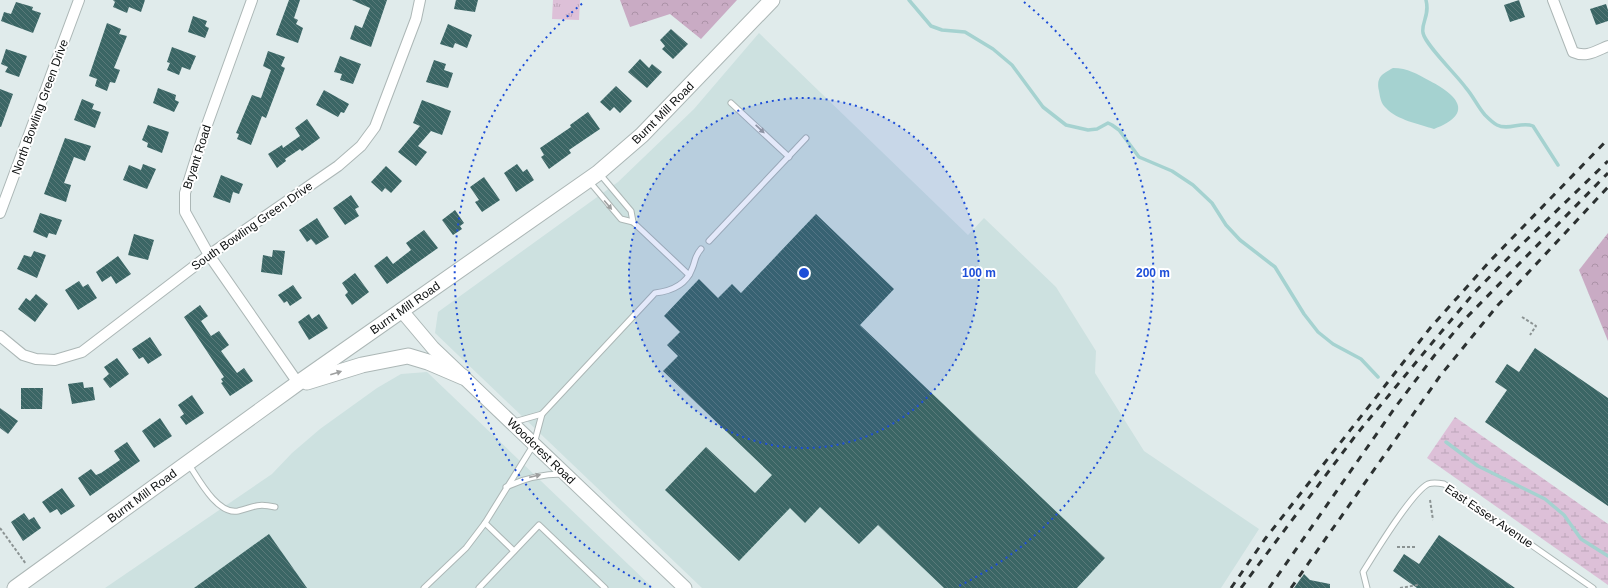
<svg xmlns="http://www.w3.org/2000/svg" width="1608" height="588" font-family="Helvetica,sans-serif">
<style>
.built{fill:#cde1e0}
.grass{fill:url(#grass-tufts)}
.forest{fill:url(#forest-crowns)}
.wetland{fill:url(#wetland-marsh)}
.water{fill:#a5d2d0}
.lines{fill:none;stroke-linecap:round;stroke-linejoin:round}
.stream{stroke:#a5d2d0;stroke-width:3.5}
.building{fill:url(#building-back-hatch)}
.service-casing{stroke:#acb7b6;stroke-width:7}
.minor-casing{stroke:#acb7b6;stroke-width:12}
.tertiary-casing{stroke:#acb7b6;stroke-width:15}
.secondary-casing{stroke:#acb7b6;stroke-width:17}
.path{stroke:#8b9393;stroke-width:2;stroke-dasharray:3 2;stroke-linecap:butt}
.service{stroke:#fff;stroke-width:5}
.minor{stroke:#fff;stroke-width:10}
.tertiary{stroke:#fff;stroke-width:13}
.secondary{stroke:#fff;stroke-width:15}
.rail{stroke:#2c3131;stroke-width:3;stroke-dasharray:7 7;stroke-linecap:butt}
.oneway{fill:#9e9f9f}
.ring{fill:none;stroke:#1d4ed8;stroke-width:2;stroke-dasharray:2 4}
.labels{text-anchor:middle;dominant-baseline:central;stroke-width:4;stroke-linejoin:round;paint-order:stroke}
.street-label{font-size:12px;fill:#0d1010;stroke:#fff}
.centre{fill:#1d4ed8;stroke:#fff;stroke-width:2}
.ring-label{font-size:12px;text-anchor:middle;font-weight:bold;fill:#1d4ed8;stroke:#fff;stroke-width:4;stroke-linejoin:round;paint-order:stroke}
</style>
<defs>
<pattern id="grass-tufts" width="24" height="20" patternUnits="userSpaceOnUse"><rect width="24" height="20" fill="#ddc0d8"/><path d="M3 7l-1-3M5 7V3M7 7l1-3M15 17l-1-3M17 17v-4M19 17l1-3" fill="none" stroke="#bca4b8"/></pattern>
<pattern id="forest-crowns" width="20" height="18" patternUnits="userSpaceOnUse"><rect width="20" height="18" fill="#c9abc4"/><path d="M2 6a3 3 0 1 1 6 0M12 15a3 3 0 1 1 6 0" fill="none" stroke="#ab92a7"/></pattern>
<pattern id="wetland-marsh" width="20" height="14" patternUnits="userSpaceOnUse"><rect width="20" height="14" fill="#ddc0d8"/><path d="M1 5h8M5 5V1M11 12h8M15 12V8" fill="none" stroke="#bca4b8"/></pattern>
<pattern id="building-back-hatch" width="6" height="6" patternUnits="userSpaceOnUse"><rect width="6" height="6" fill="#3b6665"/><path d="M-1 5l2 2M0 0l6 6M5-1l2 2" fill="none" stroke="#5a7a7a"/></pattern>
</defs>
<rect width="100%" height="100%" fill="#e0ebeb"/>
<!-- built -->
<g class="built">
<path d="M759,33L968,235L984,218L1056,287L1096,351L1095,373L1144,451L1259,529L1221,588H702L435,333L438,312L618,182L694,109Z"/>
<path d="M427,372L653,588H105L272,474L292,453L320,429L377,388L401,374Z"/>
</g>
<!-- grass -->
<path class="grass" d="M553,0H580L579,20L552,19Z"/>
<!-- forest -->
<g class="forest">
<path d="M620,0H737L701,39L670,14L630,27Z"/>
<path d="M1608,233V341L1579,270Z"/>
</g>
<!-- wetland -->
<path class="wetland" d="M1455,417L1608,524V585L1427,458Z"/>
<!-- water -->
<path class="water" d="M1393,68C1408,68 1417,74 1430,81C1459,96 1474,114 1434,129C1419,124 1397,120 1386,108C1381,104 1380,97 1379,91C1376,77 1382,74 1393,68Z"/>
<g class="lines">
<!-- stream -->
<g class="stream">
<path d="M909,0L931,26L942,30L965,32L993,49L1012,65L1043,107L1066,125L1088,130L1097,129L1108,123L1112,125L1119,130L1139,157L1172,171L1193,185L1212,203L1226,225L1240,240L1275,267L1304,314L1318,332L1333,344L1361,359L1378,377"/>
<path d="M1426,0C1430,16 1421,22 1423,33C1426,46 1457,75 1466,88C1473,96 1478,107 1485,115C1489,119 1493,123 1497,125C1509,131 1521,121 1533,126L1558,165"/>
<path d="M1446,442L1478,466L1545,499L1564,515L1581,539L1608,556"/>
</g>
</g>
<!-- building -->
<g class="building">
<path d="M113,0H145L141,12L129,7L127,13L113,7L115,2Z"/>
<path d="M289,0H300L294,18L298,20L296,24L303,28L298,43L276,35Z"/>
<path d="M352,0H387L371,47L350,39L355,25L362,28L370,8Z"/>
<path d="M456,0H478L475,12L454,9Z"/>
<path d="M1519,0L1525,17L1510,22L1504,5Z"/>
<path d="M16,2L33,7L32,10L41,13L33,33L1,21L4,12L11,14Z"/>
<path d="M1606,4L1608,10V21L1596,25L1590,9Z"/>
<path d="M193,16L207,21L205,26L209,28L205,38L188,32Z"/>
<path d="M107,23L121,29L119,34L127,36L114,68L120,70L115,83L110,82L107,91L95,86L97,79L89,76Z"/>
<path d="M448,24L472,35L467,48L455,43L453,48L440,44Z"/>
<path d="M671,29L688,44L673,59L662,49L665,46L660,40Z"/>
<path d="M172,47L196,56L190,70L182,67L179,75L167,70L170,63L167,62Z"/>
<path d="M6,49L27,56L19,77L5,72L8,67L1,64Z"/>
<path d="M268,51L285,57L281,66L285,68L266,118L262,116L251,145L237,139L239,134L236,133L252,95L261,98L271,70L263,66Z"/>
<path d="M340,56L361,64L353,84L340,80L342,74L334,72Z"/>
<path d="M640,59L649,68L652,64L662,72L647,88L628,72Z"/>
<path d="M434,60L446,64L444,70L453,73L448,88L426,82Z"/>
<path d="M616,86L632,101L620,113L614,107L610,111L600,102Z"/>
<path d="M158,88L176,95L175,100L179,102L174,112L153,103Z"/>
<path d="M0,89L13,94L1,127H0Z"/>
<path d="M324,90L349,104L344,113L341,112L338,117L316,105Z"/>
<path d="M82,99L94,104L92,109L101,112L95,128L74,120Z"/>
<path d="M422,100L451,111L442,135L431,131L418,146L427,152L416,166L398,152L420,126L413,123Z"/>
<path d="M588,112L600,129L569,150L571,153L549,169L541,157L544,155L540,148L571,127L570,125Z"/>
<path d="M307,119L320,138L302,151L300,149L285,159L286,161L277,168L268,154L282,145L283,148L300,136L295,128Z"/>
<path d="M148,125L169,132L162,153L147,147L148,143L142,140Z"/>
<path d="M65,138L91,146L85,161L74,157L64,183L71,185L66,202L44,194Z"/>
<path d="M143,164L156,169L147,189L123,180L129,165L141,170Z"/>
<path d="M517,164L523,172L527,169L534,180L516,192L504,173Z"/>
<path d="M386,166L402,181L391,193L385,188L382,192L371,182Z"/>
<path d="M221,175L243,184L239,194L233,192L230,203L213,197Z"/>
<path d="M484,177L500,200L482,212L475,202L479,200L470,187Z"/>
<path d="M351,195L359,207L355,209L359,216L345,225L333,208Z"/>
<path d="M455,210L464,223L460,226L462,229L453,235L442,220Z"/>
<path d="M40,213L62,220L56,235L49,233L47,238L33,232Z"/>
<path d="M816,214L894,289L860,325L1105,558L1077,588H944L878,525L859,544L820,507L805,523L790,508L739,561L665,490L706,447L755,493L772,475L663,371L678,356L667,345L680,332L664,316L699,279L718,298L732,284L741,293Z"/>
<path d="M317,218L329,237L316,245L311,239L307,242L299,230Z"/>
<path d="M424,230L438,248L387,284L374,266L387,256L393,264L411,250L406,243Z"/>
<path d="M134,234L154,240L148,260L128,255Z"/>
<path d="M273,250L285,251L282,275L261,272L263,255L272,257Z"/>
<path d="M34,251L46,255L37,278L17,269L24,255L31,257Z"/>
<path d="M118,256L131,274L116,284L111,276L102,282L96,272Z"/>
<path d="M355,273L369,292L352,305L345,295L348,292L342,283Z"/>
<path d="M79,281L83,287L88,284L97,298L78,310L65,290Z"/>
<path d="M293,285L302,298L290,306L287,301L284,303L278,295Z"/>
<path d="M36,294L48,304L35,322L18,309L26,298L30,301Z"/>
<path d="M200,305L208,316L201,321L211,336L219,331L229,345L221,351L237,373L244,368L253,381L230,396L221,383L223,382L221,379L224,377L184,317Z"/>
<path d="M309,314L312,319L319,314L328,328L309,340L298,322Z"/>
<path d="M150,337L162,355L148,364L143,357L139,359L132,349Z"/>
<path d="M1535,348L1608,398V506L1485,422L1507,390L1495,382L1507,364L1519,372Z"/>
<path d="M117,358L129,374L110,388L103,379L109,374L104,367Z"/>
<path d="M83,382L84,388L93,387L95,400L72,404L68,384Z"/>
<path d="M21,388H43L42,409H21Z"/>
<path d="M192,395L204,413L186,425L180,417L184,414L178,405Z"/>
<path d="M0,408L18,421L8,434L0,428Z"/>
<path d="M160,418L172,436L154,448L142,431Z"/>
<path d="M127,442L140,461L90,496L78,478L91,469L96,475L101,473L120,460L114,451Z"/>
<path d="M62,488L75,506L61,515L57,509L50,513L42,502Z"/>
<path d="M24,513L29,520L34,517L41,528L23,541L11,522Z"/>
<path d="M269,534L307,588H194Z"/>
<path d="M1439,535L1515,588H1417L1393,571L1404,554L1419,564Z"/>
<path d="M1304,574L1310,580L1330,584V588H1294Z"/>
</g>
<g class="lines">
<defs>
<g id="service">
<path d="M731,103L789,157"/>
<path d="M599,173L631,211L633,222"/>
<path d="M589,181L621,219L633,222L689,275"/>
<path d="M709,241L806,138"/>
<path d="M514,422L542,414"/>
<path d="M188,463C198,478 217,515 238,511C255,507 256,503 275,507"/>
<path d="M506,487C525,478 541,474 562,474"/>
<path d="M485,523L514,551"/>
<path d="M424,588L466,548L485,523L534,444L542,414L655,293C672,291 686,285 692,269C696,260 694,257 701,249"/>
<path d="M479,588L539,525L605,588"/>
<path d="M1367,588L1363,572C1375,553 1411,493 1428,484C1433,482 1439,483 1444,484L1593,588"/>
</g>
<g id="minor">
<path d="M252,0L204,133L185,193V212L209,255L298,383"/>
<path d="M1553,0L1573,52C1586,58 1596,51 1608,46"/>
<path d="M0,213L79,0"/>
<path d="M0,336L23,355L36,359L55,360L82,352L209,255L338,166L361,146L375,127L416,19L420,0"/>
</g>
<path id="tertiary" d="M401,310L433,348L685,588"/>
<g id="secondary">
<path d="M307,382L362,365L408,356L428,362L463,377"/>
<path d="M15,588L298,383L598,173L642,135L772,0"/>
</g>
</defs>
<!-- service casing -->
<use href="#service" class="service-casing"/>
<!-- minor casing -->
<use href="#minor" class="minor-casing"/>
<!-- tertiary casing -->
<use href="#tertiary" class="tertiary-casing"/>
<!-- secondary casing -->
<use href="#secondary" class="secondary-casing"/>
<!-- path -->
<g class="path">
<path d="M1522,317L1536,326L1530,335"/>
<path d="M1430,500L1433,520"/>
<path d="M0,528L26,564"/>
<path d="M1397,547H1415"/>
<path d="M1400,588L1418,585"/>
</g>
<!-- service -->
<use href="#service" class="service"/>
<!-- minor -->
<use href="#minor" class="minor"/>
<!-- tertiary -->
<use href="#tertiary" class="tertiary"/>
<!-- secondary -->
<use href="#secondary" class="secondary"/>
<!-- rail -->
<g class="rail">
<path d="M1231,588L1265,539L1431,327L1491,260L1608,139"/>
<path d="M1241,588L1356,435L1437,337L1474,293L1514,252L1608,161"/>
<path d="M1269,588L1394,409L1434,356L1467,317L1608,173"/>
<path d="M1291,588L1440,376L1498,305L1608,187"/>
</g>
</g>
<!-- one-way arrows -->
<defs><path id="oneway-solid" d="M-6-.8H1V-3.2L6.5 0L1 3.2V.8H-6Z"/></defs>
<g class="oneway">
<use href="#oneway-solid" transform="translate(760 129) rotate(43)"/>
<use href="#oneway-solid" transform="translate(608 205) rotate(50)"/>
<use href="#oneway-solid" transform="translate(336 373) rotate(-17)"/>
<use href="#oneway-solid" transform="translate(535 476) rotate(-13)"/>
</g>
<!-- distance rings -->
<circle cx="804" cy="273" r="175" fill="#1d4ed8" fill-opacity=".12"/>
<g class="ring">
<circle cx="804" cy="273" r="175"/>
<path d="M651 587A349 349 0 0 1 584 2M1024 2A349 349 0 0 1 957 587"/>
</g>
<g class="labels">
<!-- street labels -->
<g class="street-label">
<text transform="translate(40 107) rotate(-70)">North Bowling Green Drive</text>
<text transform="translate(663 113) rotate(-45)">Burnt Mill Road</text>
<text transform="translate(197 157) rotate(-72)">Bryant Road</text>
<text transform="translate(252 226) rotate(-35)">South Bowling Green Drive</text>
<text transform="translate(405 308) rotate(-35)">Burnt Mill Road</text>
<text transform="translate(541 451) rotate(44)">Woodcrest Road</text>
<text transform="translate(142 496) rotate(-36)">Burnt Mill Road</text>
<text transform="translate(1489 516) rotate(34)">East Essex Avenue</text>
</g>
</g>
<circle cx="804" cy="273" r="6" class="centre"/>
<g class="ring-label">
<text x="979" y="277">100 m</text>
<text x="1153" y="277">200 m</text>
</g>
</svg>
